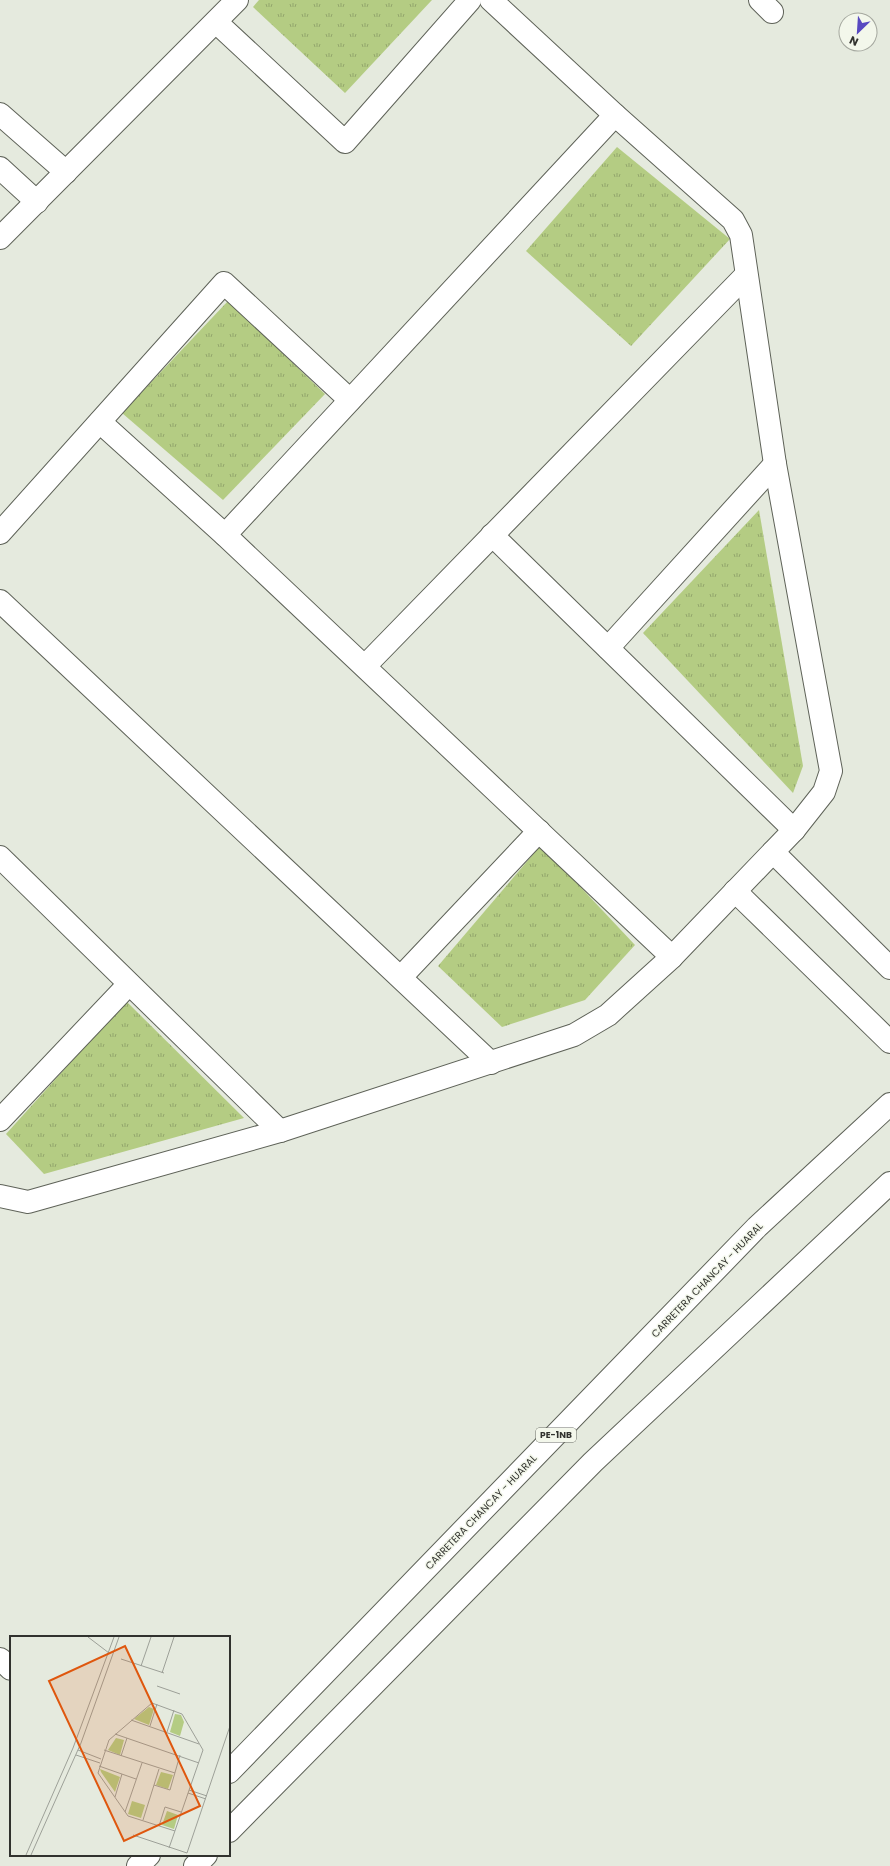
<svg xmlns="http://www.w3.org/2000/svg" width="890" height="1866" font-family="Poppins,sans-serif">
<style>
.park{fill:url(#park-tufts)}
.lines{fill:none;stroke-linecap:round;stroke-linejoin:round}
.minor-casing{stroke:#5e6258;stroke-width:24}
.highway-casing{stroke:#5e6258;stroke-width:24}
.minor{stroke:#fff;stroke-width:22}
.highway{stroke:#fff;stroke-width:22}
.labels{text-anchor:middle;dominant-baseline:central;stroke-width:3;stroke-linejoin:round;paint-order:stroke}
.shield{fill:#f3f7eb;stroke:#6b6d67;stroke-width:1}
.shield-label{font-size:9px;font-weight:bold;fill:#31322e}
.street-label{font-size:10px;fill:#31322e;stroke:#f3f7eb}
.inset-road{fill:none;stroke:#9da098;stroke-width:1}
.view{fill:#df570e;fill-opacity:0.15;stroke:#df570e;stroke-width:2}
.inset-edge{fill:none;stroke:#31322e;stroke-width:2}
</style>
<defs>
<pattern id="park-tufts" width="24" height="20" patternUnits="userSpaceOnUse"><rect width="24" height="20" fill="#b4cc83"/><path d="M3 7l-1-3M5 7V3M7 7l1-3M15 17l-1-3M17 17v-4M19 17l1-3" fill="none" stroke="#93a66c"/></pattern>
</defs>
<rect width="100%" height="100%" fill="#e5eade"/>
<!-- park -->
<g class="park">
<path d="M259,0H432L345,93L253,7Z"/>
<path d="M617,147L730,239L631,346L526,251Z"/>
<path d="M228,301L325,394L223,500L122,413Z"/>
<path d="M759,510L803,766L793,793L643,633Z"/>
<path d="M541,845L635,945L585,1000L502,1027L438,966Z"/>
<path d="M126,1001L244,1118L44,1174L6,1134Z"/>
</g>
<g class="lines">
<defs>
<g id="minor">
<path d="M760,0L772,12"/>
<path d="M216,22L345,142L470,0"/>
<path d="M0,114L66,172"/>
<path d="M0,168L37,202"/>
<path d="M0,238L237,0"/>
<path d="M100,422L225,535L672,957"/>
<path d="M0,533L224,283L350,400"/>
<path d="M225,535L615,115"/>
<path d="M492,535L794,830"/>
<path d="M0,601L491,1063"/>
<path d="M608,648L775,464"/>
<path d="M365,666L746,275"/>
<path d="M773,852L890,968"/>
<path d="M0,857L280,1131"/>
<path d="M735,891L890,1042"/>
<path d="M401,977L539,831"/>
<path d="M0,1120L129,984"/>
<path d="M0,1196L28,1202L280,1131L574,1035L608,1015L672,957L794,830L824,792L831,771L775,464L741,235L733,220L615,115L491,0"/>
<path d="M0,1659L11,1669"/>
</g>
<g id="highway">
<path d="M229,1772L757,1227L890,1104"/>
<path d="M229,1831L593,1462L890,1183"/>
<path d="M138,1866L149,1855"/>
<path d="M195,1866L206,1855"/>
</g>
</defs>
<!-- minor casing -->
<use href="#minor" class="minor-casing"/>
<!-- highway casing -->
<use href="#highway" class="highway-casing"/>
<!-- minor -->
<use href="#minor" class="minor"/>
<!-- highway -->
<use href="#highway" class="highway"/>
</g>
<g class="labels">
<!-- shield labels -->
<rect class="shield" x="536" y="1428" width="40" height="14" rx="3"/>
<g class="shield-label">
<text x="556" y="1435">PE-1NB</text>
</g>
<!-- street labels -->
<g class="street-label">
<text transform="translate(707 1280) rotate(-46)">CARRETERA CHANCAY - HUARAL</text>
<text transform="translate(481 1512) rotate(-46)">CARRETERA CHANCAY - HUARAL</text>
</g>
</g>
<!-- overview -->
<g transform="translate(10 1636)">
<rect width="220" height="220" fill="#e5eade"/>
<path d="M139,71L144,73L139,89L124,83ZM165,78L171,79L174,86L170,100L160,96ZM106,102L114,104L110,119L98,114ZM90,133L110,141L105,156L91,136ZM151,136L163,139L158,153L146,149ZM122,165L135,169L131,182L118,178ZM157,175L168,179L164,193L152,189Z" fill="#b4cc83"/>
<path class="inset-road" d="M78,1L99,17M111,23L154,37M131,30L141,1M152,37L164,1M147,50L170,58M121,84L189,108M140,90L147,68M157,96L164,74M105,98L189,127M68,114L91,123M94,114L165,137M66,119L90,127M111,120L117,102M89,130L126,143M144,149L160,154L170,119M179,154L197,160M178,157L196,163M105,161L112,138M115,176L132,127M133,184L149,133M149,190L155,171L171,176M123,199L177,217L220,90M159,212L193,114L172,78L142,67L99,104L88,137L118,180L165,195M16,219L63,112L104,1M21,219L71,107L109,1"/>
<path class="view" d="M115,10L190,170L114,205L39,45Z"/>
<rect width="220" height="220" class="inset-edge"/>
</g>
<!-- north arrow -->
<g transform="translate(858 32) rotate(205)"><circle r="19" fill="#f3f7eb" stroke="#a5a89f"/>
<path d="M0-3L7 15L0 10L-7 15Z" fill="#5849c1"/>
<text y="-6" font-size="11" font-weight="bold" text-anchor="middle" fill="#31322e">N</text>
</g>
</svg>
